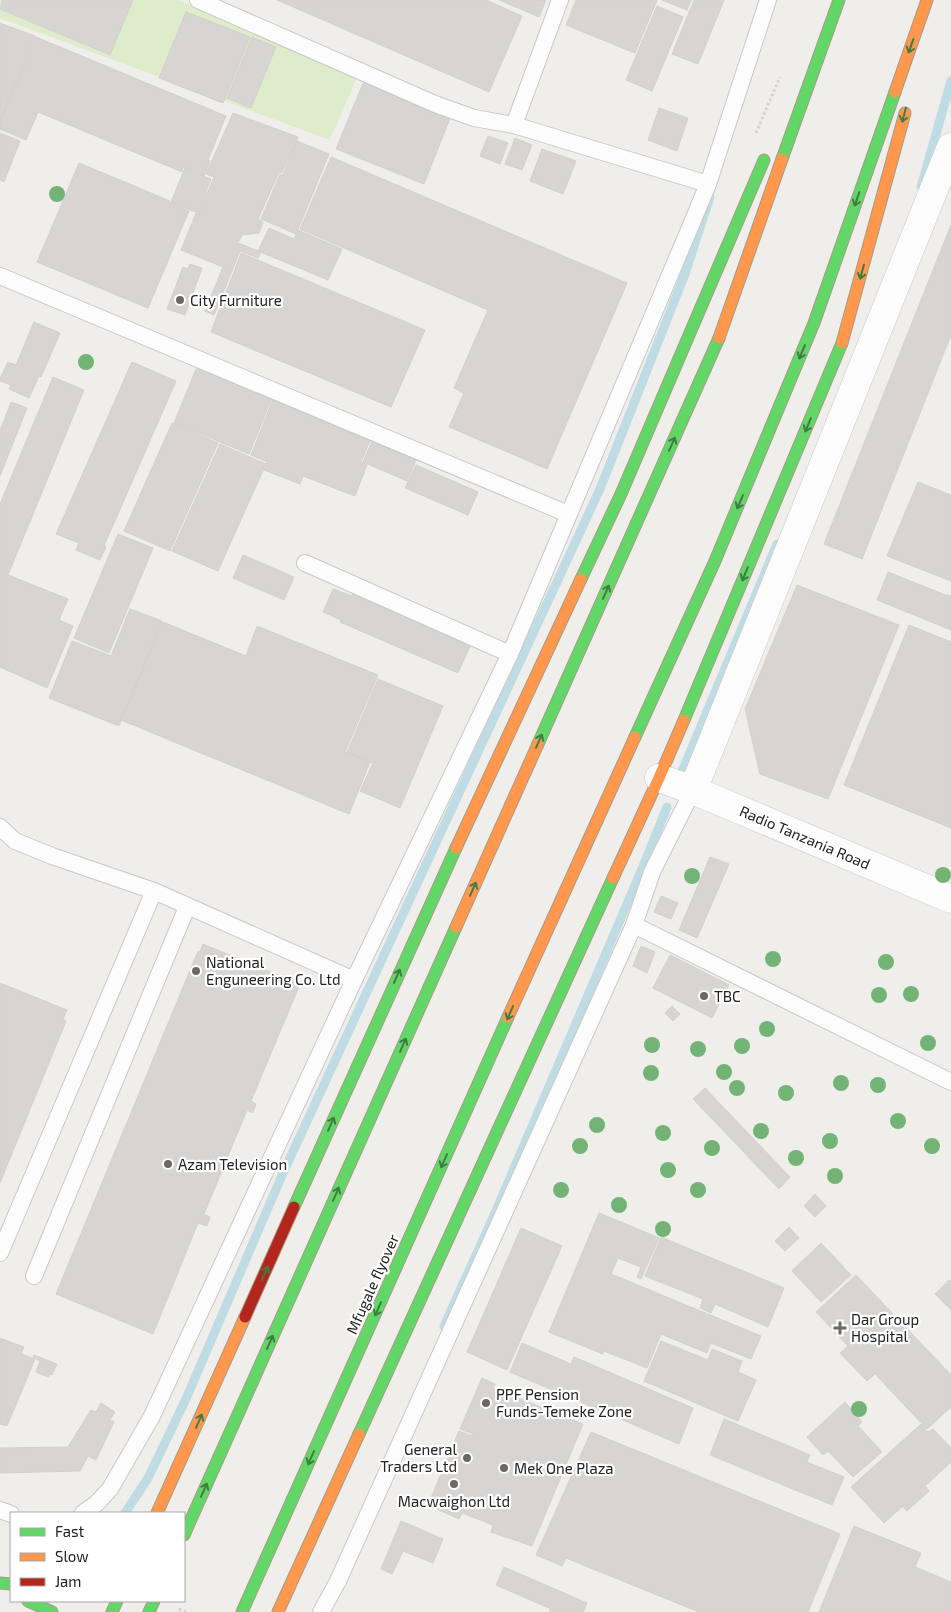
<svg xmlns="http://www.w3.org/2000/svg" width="951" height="1612" font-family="'Exo 2',sans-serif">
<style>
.grass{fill:#ddeccb}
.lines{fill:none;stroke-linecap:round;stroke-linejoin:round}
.stream{stroke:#bfdbe3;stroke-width:9}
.building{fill:#d7d4d2;stroke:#d3d0cc}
.lane-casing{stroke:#c9c8c7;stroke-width:18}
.street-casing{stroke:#c9c8c7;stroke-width:29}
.fast-casing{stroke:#a79c86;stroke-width:13}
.slow-casing{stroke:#a79c86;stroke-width:13}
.jam-casing{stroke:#a79c86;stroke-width:13}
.path{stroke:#dccecd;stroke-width:3;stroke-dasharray:2.5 2.5;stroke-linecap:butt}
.lane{stroke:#fdfcfc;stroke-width:16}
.street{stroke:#fdfcfc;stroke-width:28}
.fast{stroke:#63d668;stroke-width:11}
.slow{stroke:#ff974d;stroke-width:11}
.jam{stroke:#b3261e;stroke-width:11}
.tree{fill:#73b476}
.oneway{stroke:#427c45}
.poi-dot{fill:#6a6968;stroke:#fff;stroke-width:2}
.labels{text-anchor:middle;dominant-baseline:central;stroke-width:4.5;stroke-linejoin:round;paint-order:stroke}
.poi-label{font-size:15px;fill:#222;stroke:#fff;text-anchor:start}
.street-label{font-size:15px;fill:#222;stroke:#fff}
</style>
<rect width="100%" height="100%" fill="#f0eeeb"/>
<!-- grass -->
<path class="grass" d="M0,0H178L357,78L330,140L0,18Z"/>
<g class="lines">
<!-- stream -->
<g class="stream">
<path d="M921,187L951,81"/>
<path d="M678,781L777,544"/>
<path d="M444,1326L495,1213L644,864L667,807"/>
<path d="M125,1513L148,1478L186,1399L283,1173L600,489L685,274L710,197"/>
</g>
</g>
<!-- building -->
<g class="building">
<path d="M3,0H133L110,55L0,9Z"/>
<path d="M277,0H486L522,16L489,92Z"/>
<path d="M499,0H546L539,17Z"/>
<path d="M576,0H657L635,53L566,25Z"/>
<path d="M662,0H691L687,10Z"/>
<path d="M694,0H724L698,64L672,54Z"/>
<path d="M657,6L683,17L652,91L626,80Z"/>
<path d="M186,12L250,37L223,103L159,78Z"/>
<path d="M0,23L35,36L0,122Z"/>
<path d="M36,37L226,116L208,160L210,161L204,176L183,167L182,172L38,112L26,140L0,129V123Z"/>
<path d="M252,37L276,47L251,108L227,98Z"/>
<path d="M364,81L451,116L424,184L336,149Z"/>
<path d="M659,108L688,118L677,151L648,140Z"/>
<path d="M233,113L298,137L282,173L279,172L258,219L263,222L259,233L242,235L238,243L261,252L258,258L240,251L214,315L205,311L223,267L181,250L196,213L198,215L214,177L206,174Z"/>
<path d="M0,133L20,141L4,182L0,180Z"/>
<path d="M488,136L508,143L500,164L480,156Z"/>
<path d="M515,138L532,145L522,170L505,164Z"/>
<path d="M297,141L329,154L296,234L261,219L280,174L283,175Z"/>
<path d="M542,149L576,161L563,194L530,181Z"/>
<path d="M331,157L627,283L547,469L449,427L464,393L454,388L488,310L300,229Z"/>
<path d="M79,163L170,201L169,202L189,211L148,308L37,262Z"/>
<path d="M185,168L211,179L198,213L171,202Z"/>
<path d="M951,225V335L862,559L824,544Z"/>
<path d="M269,228L294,239L298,230L342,249L328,280L258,251Z"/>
<path d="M241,253L425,330L391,407L211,332Z"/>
<path d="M190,264L202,268L185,315L167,309L183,267L188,269Z"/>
<path d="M34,322L60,333L41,377L39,376L29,398L9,389L11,385L0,381V379L8,362L16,365Z"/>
<path d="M132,362L176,381L104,546L106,547L100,560L76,550L79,543L56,534Z"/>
<path d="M197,367L272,398L249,454L174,423Z"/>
<path d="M53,377L84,390L8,575L68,599L59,620L73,626L47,688L0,667V504Z"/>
<path d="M273,399L371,438L361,462L367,465L355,496L303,476L300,484L264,470L267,462L251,455Z"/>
<path d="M11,402L27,408L0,476V431Z"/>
<path d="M172,423L218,443L170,551L124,531Z"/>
<path d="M372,441L416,460L407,481L363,462Z"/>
<path d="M220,444L266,464L218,571L172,551Z"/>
<path d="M416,465L478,492L468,515L405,488Z"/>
<path d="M918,482L951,495V581L887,556Z"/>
<path d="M118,534L153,548L109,653L74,638Z"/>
<path d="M243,555L294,577L284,600L233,578Z"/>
<path d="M888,572L948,596L949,595L951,596V630L877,600Z"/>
<path d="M797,585L899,625L828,799L760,774L745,709Z"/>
<path d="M333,589L352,596L354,592L472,642L458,673L340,622L341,620L323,612Z"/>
<path d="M130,609L162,621L119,726L49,698L72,641L111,656Z"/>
<path d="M163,622L246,656L257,626L378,675L345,752L370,762L349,814L121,720Z"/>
<path d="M909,625L951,642V828L844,785Z"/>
<path d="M378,679L443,706L400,808L360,791L373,763L347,752Z"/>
<path d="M710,857L729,864L697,938L679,930Z"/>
<path d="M661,896L678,903L671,919L654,912Z"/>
<path d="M203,944L300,984L251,1101L256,1104L253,1113L247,1110L204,1214L210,1217L207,1226L198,1223L153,1334L56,1294L198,951L200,952Z"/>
<path d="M641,946L655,952L647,973L633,966Z"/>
<path d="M670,955L729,985L712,1018L653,988Z"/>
<path d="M0,983L67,1010L63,1019L66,1021L0,1183Z"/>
<path d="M672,1006L680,1014L673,1021L665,1013Z"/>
<path d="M705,1088L790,1177L779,1189L693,1099Z"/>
<path d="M815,1194L826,1206L815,1217L804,1206Z"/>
<path d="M599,1213L659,1238L641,1279L637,1277L641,1267L618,1258L611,1274L761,1336L751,1359L711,1343L707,1353L661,1334L647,1368L604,1351L603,1354L549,1332Z"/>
<path d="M789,1227L799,1238L785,1251L775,1241Z"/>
<path d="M521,1228L562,1246L507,1370L467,1352Z"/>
<path d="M661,1237L784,1288L768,1327L715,1304L711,1313L700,1308L703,1299L645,1276Z"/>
<path d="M821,1243L851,1275L821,1302L792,1271Z"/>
<path d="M856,1275L951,1375V1407L927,1429L875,1374L867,1381L840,1353L848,1346L816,1312Z"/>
<path d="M949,1280L951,1282V1310L935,1294Z"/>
<path d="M0,1338L24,1347L21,1354L35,1359L7,1426L0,1424Z"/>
<path d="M661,1341L708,1360L712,1349L742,1361L738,1372L756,1380L738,1421L644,1381Z"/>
<path d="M522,1343L571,1364L574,1357L693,1408L679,1444L510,1372Z"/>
<path d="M34,1355L57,1364L52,1375L50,1374L48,1377L36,1372L40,1361L33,1357Z"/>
<path d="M482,1378L495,1384L493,1388L583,1424L532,1546L491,1532L493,1525L462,1513L459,1519L428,1505L459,1431L472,1436L473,1434L460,1429Z"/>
<path d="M845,1402L862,1422L858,1426L882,1452L853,1477L828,1451L823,1455L807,1437Z"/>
<path d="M101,1403L115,1412L110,1420L114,1422L96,1460L88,1456L80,1471L0,1473V1448L68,1447L91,1410L96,1412Z"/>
<path d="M724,1419L810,1455L807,1462L844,1477L832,1505L710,1455Z"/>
<path d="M921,1424L928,1432L933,1429L951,1448V1462L925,1486L929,1491L907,1511L903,1506L884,1523L851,1487Z"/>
<path d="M591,1432L840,1534L808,1612H699L566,1558L562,1566L536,1555Z"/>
<path d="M401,1521L443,1539L433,1563L403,1551L392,1574L381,1569Z"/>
<path d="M854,1526L921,1553L915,1567L951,1582V1612H819Z"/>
<path d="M504,1567L587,1603L583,1612H549L551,1609L496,1585Z"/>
</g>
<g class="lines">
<defs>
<g id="lane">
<path d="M198,0L435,104L474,118L514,125L708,184"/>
<path d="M514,125L560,0"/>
<path d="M0,276L568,514"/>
<path d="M305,563L510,654"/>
<path d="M0,827L15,841L52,856L154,891L354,980"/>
<path d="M634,925L951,1082"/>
<path d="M0,1253L154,891"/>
<path d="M34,1276L187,907"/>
<path d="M0,1510L11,1514"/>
<path d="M83,1513L96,1504L110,1489L152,1416L354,980L510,654L691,225L708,184L768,0"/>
<path d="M321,1612L338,1581L634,925L652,872L693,790"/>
</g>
<g id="street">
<path d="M659,778L693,790L951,899"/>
<path d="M693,790L951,147"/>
</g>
<g id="fast">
<path d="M782,159L839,0"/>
<path d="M581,579L621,494L764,160"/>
<path d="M684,720L842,343"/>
<path d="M635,737L715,561L814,323L895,92"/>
<path d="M538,744L719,338"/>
<path d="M294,1207L456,848"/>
<path d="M359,1434L613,878"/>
<path d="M184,1535L456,927"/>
<path d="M0,1583L11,1584"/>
<path d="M28,1601L52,1612"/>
<path d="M112,1612L117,1601"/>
<path d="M149,1612L154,1601"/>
<path d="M242,1612L508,1017"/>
</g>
<g id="slow">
<path d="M895,92L927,0"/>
<path d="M719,338L782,159"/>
<path d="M842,343L905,113"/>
<path d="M456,848L581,579"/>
<path d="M613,878L659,778L684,720"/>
<path d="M456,927L538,744"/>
<path d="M508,1017L635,737"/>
<path d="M157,1513L245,1317"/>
<path d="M278,1612L359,1434"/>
</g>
<path id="jam" d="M245,1317L294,1207"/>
</defs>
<!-- lane casing -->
<use href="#lane" class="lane-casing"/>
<!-- street casing -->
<use href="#street" class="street-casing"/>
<!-- fast casing -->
<use href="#fast" class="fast-casing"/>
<!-- slow casing -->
<use href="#slow" class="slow-casing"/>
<!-- jam casing -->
<use href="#jam" class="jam-casing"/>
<!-- path -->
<g class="path">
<path d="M756,133L780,77"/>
<path d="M179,1609L186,1612"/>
</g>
<!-- lane -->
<use href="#lane" class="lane"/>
<!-- street -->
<use href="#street" class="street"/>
<!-- fast -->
<use href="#fast" class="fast"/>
<!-- slow -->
<use href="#slow" class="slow"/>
<!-- jam -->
<use href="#jam" class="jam"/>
</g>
<!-- trees -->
<g class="tree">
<circle cx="57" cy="194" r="8"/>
<circle cx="86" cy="362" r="8"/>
<circle cx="943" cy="875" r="8"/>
<circle cx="692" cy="876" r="8"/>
<circle cx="773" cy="959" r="8"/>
<circle cx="886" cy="962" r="8"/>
<circle cx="911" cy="994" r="8"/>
<circle cx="879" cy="995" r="8"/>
<circle cx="767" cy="1029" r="8"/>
<circle cx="928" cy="1043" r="8"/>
<circle cx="652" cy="1045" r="8"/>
<circle cx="742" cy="1046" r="8"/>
<circle cx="698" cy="1049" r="8"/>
<circle cx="724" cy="1072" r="8"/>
<circle cx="651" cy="1073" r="8"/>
<circle cx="841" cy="1083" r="8"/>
<circle cx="878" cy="1085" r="8"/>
<circle cx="737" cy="1088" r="8"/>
<circle cx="786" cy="1093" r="8"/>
<circle cx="898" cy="1121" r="8"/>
<circle cx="597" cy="1125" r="8"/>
<circle cx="761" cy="1131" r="8"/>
<circle cx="663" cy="1133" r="8"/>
<circle cx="830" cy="1141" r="8"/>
<circle cx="580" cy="1146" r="8"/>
<circle cx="932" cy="1146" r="8"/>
<circle cx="712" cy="1148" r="8"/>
<circle cx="796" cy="1158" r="8"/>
<circle cx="668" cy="1170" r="8"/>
<circle cx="835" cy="1176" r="8"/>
<circle cx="561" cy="1190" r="8"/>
<circle cx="698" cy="1190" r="8"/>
<circle cx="619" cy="1205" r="8"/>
<circle cx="663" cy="1229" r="8"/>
<circle cx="859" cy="1409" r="8"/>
</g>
<!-- one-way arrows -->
<defs><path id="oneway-shaft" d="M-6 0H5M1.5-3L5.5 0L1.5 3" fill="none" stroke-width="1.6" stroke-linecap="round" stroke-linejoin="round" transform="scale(1.25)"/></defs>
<g class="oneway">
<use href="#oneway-shaft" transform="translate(911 46) rotate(109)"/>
<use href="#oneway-shaft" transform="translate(904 115) rotate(105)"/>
<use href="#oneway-shaft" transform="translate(857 199) rotate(109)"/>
<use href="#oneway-shaft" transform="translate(862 272) rotate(105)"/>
<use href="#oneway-shaft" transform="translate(802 352) rotate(113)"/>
<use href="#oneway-shaft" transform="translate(808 425) rotate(113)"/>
<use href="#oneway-shaft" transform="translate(672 444) rotate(-66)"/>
<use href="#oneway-shaft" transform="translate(740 502) rotate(113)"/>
<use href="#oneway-shaft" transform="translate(745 574) rotate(113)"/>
<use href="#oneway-shaft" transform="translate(606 592) rotate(-66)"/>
<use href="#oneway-shaft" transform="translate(539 741) rotate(-66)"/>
<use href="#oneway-shaft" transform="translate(473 889) rotate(-66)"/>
<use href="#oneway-shaft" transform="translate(397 976) rotate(-66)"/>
<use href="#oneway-shaft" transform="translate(510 1013) rotate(114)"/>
<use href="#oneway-shaft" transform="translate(403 1045) rotate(-66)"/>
<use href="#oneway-shaft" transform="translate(331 1124) rotate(-66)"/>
<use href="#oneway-shaft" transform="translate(444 1161) rotate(114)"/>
<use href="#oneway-shaft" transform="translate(336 1194) rotate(-66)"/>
<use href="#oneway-shaft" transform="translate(265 1273) rotate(-66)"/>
<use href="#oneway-shaft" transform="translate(378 1309) rotate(114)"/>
<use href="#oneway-shaft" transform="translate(270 1342) rotate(-66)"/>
<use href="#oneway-shaft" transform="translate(199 1421) rotate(-66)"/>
<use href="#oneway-shaft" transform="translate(311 1458) rotate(114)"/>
<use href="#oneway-shaft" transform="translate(204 1490) rotate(-66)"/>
</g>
<!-- markers -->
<g class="poi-dot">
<circle cx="180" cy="300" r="5"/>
<circle cx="196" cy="971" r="5"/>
<circle cx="704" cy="996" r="5"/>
<circle cx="168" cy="1164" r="5"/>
<path d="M837.5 1320.5h5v5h5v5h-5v5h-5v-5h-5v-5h5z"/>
<circle cx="486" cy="1403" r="5"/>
<circle cx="467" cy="1458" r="5"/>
<circle cx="504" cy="1468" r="5"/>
<circle cx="454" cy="1484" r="5"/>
</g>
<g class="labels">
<!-- poi labels -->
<g class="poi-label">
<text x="190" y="300">City Furniture</text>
<text x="206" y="962">National<tspan x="206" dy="17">Enguneering Co. Ltd</tspan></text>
<text x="714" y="996">TBC</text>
<text x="178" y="1164">Azam Television</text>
<text x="851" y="1319">Dar Group<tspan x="851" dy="17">Hospital</tspan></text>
<text x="496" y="1394">PPF Pension<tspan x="496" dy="17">Funds-Temeke Zone</tspan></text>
<text x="457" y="1449" text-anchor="end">General<tspan x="457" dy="17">Traders Ltd</tspan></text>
<text x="514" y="1468">Mek One Plaza</text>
<text x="454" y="1501" text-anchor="middle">Macwaighon Ltd</text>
</g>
<!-- street labels -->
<g class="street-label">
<text transform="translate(805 837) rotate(23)">Radio Tanzania Road</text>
<text transform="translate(372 1284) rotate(-66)">Mfugale flyover</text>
</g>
</g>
<!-- legend -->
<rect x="10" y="1512" width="175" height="90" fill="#ffffff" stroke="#a7a7a7"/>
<rect x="20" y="1528" width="25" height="8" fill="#63d668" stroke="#a7a7a7"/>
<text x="55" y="1537" font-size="15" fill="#222222">Fast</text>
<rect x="20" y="1553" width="25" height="8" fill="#ff974d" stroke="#a7a7a7"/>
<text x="55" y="1562" font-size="15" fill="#222222">Slow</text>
<rect x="20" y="1578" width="25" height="8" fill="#b3261e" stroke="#a7a7a7"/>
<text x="55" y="1587" font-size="15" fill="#222222">Jam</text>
</svg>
